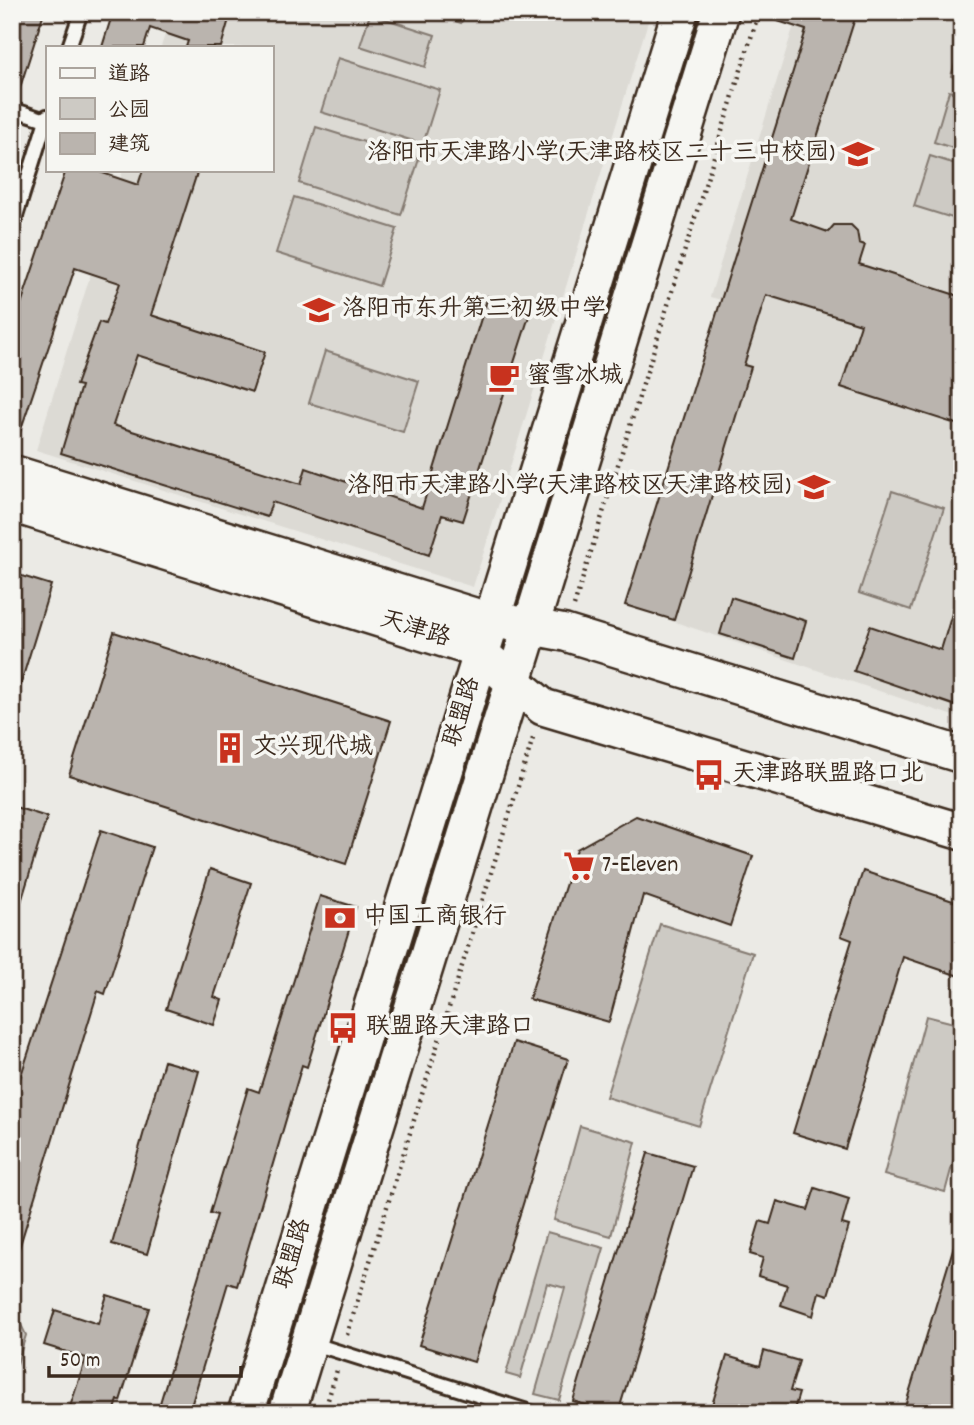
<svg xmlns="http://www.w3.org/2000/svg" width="974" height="1425" font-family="Dekko,'LXGW WenKai TC',sans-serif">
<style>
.built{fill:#dcdad4}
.green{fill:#cdcac4;stroke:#847a71;stroke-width:2}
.building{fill:#bab4ae;stroke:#3b2a1e;stroke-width:2}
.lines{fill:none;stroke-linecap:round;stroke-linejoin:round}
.lane-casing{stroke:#3b2a1e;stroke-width:18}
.secondary-casing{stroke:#3b2a1e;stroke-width:40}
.path{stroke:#3b2a1e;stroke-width:4.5;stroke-dasharray:2 5;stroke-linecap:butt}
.lane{stroke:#f6f6f2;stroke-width:12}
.secondary{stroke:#f6f6f2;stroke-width:35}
.labels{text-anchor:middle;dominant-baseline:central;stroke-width:7;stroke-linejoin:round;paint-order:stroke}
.poi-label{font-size:24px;fill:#3b2a1e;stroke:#f6f6f2;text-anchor:start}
.street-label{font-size:24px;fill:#3b2a1e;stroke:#f6f6f2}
</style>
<rect width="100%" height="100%" fill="#ebeae5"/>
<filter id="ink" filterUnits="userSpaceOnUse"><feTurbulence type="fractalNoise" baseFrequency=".0143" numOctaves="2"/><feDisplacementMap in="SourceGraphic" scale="14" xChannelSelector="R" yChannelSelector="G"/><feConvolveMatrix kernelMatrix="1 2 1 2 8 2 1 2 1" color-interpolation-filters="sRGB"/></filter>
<g filter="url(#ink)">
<!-- built -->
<g class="built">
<path d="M172,12H651L473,587L36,450L123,170H271V47H161Z"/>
<path d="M798,12H962V719L625,605L729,302L710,297Z"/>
</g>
<!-- green -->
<g class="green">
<path d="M428,12H465L461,23Z"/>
<path d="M370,14L435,35L425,67L360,46Z"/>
<path d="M962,43V80L951,76Z"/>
<path d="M338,58L440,90L423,144L321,112Z"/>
<path d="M949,91L962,95V151L934,142Z"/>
<path d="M316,127L419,159L401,215L299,183Z"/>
<path d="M930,156L962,166V221L914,206Z"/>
<path d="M294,197L397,229L379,286L276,253Z"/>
<path d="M325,351L419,381L403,432L309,403Z"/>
<path d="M892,491L944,508L911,610L859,593Z"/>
<path d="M660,924L753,953L699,1126L606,1097Z"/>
<path d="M926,1016L962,1025V1129L945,1192L884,1175Z"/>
<path d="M580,1126L636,1142L611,1236L554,1220Z"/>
<path d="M547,1232L604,1248L559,1400L535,1394L565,1288L547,1283L520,1378L506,1374Z"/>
<path d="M12,1306L26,1335L12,1380Z"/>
</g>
<!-- building -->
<g class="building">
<path d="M12,12H44L17,97L12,96Z"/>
<path d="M113,12H231L221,47H186L188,41L150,28L144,47H102Z"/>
<path d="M765,12H857L791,219L828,232L834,225H851L857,231L859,243L865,245L859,264L962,297V426L841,387L861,324L766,295L744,365L751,367L674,620L625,605L806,30L765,17Z"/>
<path d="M66,170H94L138,185L143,170H198L151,315L265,352L252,392L137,355L113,425L301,484L306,468L422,508L488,296L531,310L463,521L442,515L429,555L272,502L267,517L61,453L81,386L76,385L99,322L105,324L120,283L75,268L16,444L12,443V331Z"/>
<path d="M12,573L51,585L17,696L12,695Z"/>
<path d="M731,597L806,621L795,658L720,634Z"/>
<path d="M957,597L962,598V708L854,671L870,626L941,650Z"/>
<path d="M114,632L391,721L346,864L69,775Z"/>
<path d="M12,806L47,817L17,915L12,914Z"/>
<path d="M636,816L753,856L730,926L643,895L609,1022L529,999L577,849Z"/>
<path d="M101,830L152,847L105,994L98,991L17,1255H12V1103Z"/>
<path d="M210,869L251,883L214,997L222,1000L214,1025L166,1009Z"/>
<path d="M863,871L962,904V977L903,957L845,1149L793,1133L852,940L841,936Z"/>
<path d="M320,896L356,907L307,1067L302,1065L237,1286L228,1283L189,1413H157L217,1215L210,1213L248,1088L259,1092Z"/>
<path d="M514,1042L568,1059L474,1362L419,1345Z"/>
<path d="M164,1061L199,1071L147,1254L112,1244Z"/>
<path d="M648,1153L693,1166L618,1413H610L573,1401Z"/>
<path d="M815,1188L849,1199L842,1224L849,1226L828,1295L819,1292L813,1316L781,1305L787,1285L758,1276L763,1258L750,1254L760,1221L770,1224L777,1201L808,1210Z"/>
<path d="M957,1236L962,1237V1404L959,1413H903Z"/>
<path d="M107,1295L149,1308L120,1401L118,1400L114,1413H68L86,1358L44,1345L55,1310L98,1324Z"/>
<path d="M764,1351L799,1361L790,1391L799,1393L793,1413H727L711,1408L727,1356L760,1366Z"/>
</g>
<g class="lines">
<defs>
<g id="lane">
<path d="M69,47L81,12"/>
<path d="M12,109L46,120L47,116"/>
<path d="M12,229L46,120"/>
<path d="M311,1343L534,1413"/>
</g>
<g id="secondary">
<path d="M12,473L474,616L565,633L962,755"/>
<path d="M12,504L466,646L481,654L543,707L962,832"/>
<path d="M246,1413L680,12"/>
<path d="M287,1413L721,12"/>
</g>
</defs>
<!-- lane casing -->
<use href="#lane" class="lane-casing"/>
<!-- secondary casing -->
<use href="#secondary" class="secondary-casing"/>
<!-- path -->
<g class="path">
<path d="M574,606L759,12"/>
<path d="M347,1335L534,735"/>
<path d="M324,1413L337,1370"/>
</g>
<!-- lane -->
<use href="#lane" class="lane"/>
<!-- secondary -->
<use href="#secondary" class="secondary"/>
</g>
</g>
<!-- icons -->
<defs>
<symbol id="school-bare" viewBox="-9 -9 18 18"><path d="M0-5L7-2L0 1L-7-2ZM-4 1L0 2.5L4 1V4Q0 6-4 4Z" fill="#c8321e" stroke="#f6f6f2" stroke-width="2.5" paint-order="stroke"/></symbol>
<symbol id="cafe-bare" viewBox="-9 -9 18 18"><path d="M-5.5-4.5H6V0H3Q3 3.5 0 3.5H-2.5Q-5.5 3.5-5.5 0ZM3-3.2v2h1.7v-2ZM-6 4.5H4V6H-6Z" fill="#c8321e" stroke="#f6f6f2" stroke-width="2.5" paint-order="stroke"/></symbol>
<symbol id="building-bare" viewBox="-9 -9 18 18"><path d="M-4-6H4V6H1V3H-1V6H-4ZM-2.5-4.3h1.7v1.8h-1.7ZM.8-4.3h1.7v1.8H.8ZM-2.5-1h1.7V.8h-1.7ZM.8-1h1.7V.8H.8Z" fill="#c8321e" stroke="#f6f6f2" stroke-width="2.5" paint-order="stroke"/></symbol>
<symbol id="bus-bare" viewBox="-9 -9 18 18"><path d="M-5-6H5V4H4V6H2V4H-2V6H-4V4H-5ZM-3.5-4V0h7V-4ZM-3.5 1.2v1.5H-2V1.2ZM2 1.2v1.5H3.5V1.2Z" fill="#c8321e" stroke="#f6f6f2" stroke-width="2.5" paint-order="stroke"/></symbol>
<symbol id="supermarket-bare" viewBox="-9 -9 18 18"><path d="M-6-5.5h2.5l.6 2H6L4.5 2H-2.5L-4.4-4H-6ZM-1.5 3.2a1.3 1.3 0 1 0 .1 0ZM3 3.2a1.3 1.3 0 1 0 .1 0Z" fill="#c8321e" stroke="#f6f6f2" stroke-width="2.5" paint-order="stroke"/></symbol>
<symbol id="bank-bare" viewBox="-9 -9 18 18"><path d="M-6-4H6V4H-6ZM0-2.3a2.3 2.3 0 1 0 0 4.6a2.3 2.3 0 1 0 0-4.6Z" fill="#c8321e" stroke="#f6f6f2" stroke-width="2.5" paint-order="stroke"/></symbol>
</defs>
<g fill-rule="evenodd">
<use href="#school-bare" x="836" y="132" width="44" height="44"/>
<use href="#school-bare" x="297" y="288" width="44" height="44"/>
<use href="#cafe-bare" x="482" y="355" width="44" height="44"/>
<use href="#school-bare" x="792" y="465" width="44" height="44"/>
<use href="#building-bare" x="208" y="726" width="44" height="44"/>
<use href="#bus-bare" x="687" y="753" width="44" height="44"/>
<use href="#supermarket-bare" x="557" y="844" width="44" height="44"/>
<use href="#bank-bare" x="318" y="896" width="44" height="44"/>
<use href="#bus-bare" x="321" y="1006" width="44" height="44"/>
</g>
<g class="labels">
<!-- poi labels -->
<g class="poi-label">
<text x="835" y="154" text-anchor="end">洛阳市天津路小学(天津路校区二十三中校园)</text>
<text x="342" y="310">洛阳市东升第三初级中学</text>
<text x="527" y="377">蜜雪冰城</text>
<text x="791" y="487" text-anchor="end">洛阳市天津路小学(天津路校区天津路校园)</text>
<text x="253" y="748">文兴现代城</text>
<text x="732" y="775">天津路联盟路口北</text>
<text x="602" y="866">7-Eleven</text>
<text x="363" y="918">中国工商银行</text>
<text x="366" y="1028">联盟路天津路口</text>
</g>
<!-- street labels -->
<g class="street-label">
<text transform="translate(415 630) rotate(17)">天津路</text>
<text transform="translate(463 712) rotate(-73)">联盟路</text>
<text transform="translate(294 1254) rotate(-73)">联盟路</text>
</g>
</g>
<!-- margin -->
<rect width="974" height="1425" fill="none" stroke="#f6f6f2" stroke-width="42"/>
<rect x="21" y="21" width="932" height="1383" fill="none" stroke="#3b2a1e" stroke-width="2.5" filter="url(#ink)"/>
<!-- legend -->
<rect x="46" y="46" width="228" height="126" fill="#f6f6f2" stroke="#aba49d" stroke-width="2"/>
<rect x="60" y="68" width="35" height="10" fill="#f6f6f2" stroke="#aba49d" stroke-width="2"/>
<text x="108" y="80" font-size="21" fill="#3b2a1e">道路</text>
<rect x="60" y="98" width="35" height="21" fill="#cdcac4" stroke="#aba49d" stroke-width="2"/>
<text x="108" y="116" font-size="21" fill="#3b2a1e">公园</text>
<rect x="60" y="133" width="35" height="21" fill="#bab4ae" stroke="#aba49d" stroke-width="2"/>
<text x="108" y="150" font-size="21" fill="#3b2a1e">建筑</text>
<!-- scale -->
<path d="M49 1366v10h192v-10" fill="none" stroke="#3b2a1e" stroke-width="3.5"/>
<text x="60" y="1366" font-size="21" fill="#3b2a1e" stroke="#f6f6f2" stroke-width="5" paint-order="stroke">50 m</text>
</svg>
